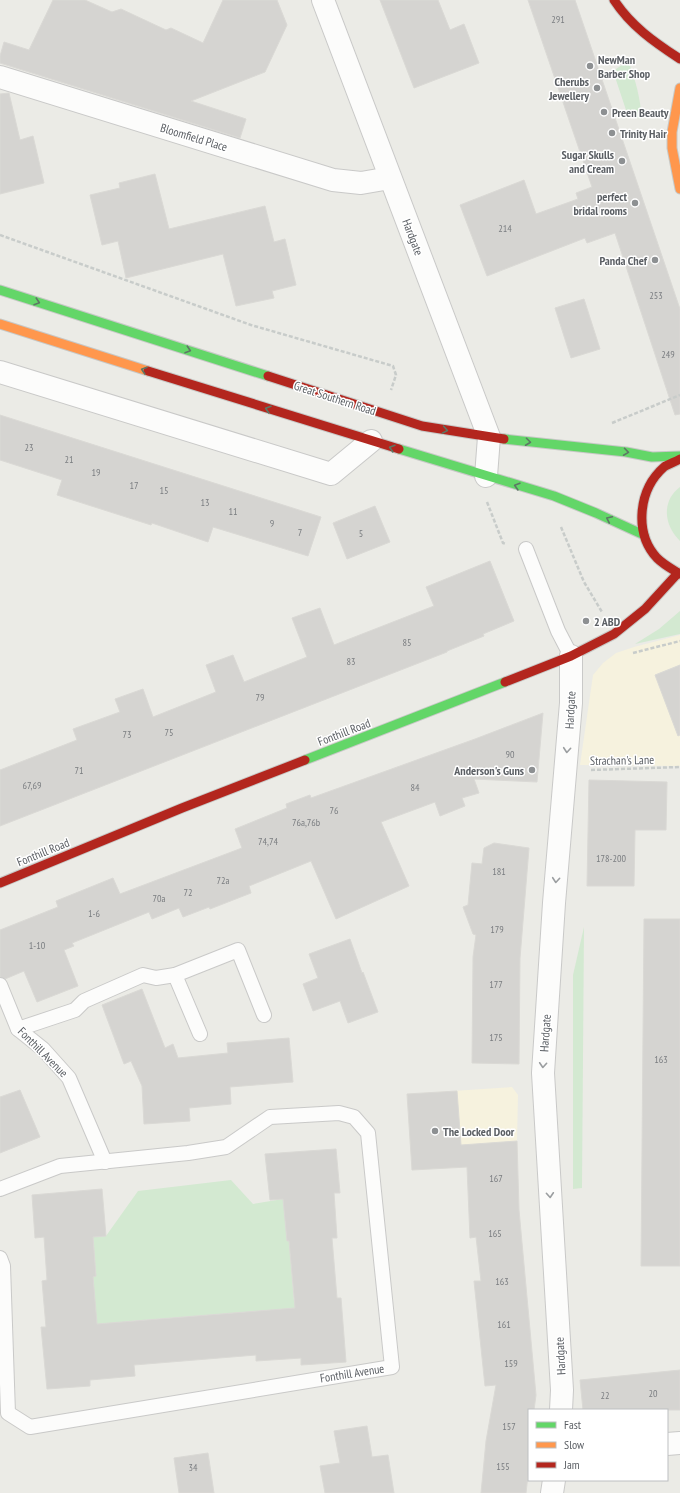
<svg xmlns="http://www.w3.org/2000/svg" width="680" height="1493" font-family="'PT Sans Narrow',sans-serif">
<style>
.commercial{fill:#f6f2de}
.green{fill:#d3e9d1}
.building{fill:#d5d4d1;stroke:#dad9d5}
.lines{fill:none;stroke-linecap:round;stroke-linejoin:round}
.lane-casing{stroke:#c9c9c8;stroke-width:16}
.street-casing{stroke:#c9c9c8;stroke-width:24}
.fast-casing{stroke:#c7c8c6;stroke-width:11}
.slow-casing{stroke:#c7c8c6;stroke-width:11}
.jam-casing{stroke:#c7c8c6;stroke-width:11}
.path{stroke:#c8ccca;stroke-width:2.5;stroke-dasharray:4 2;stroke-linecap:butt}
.lane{stroke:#fcfcfb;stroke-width:14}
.street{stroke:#fcfcfb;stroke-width:22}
.fast{stroke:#63d668;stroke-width:9}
.slow{stroke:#ff974d;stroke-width:9}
.jam{stroke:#b3261e;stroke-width:9}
.oneway{stroke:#5d7765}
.oneway2{stroke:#9b9ea0}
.poi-dot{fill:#8d9092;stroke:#fff;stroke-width:1.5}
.labels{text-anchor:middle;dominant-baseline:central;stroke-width:3;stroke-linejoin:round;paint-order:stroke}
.number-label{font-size:10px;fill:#7a7d80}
.poi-label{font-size:12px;font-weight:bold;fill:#5b5f64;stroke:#fff;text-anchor:start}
.street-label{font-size:12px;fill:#5b5f64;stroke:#fff}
</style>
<rect width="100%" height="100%" fill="#ebebe6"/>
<!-- commercial -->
<g class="commercial">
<path d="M680,635V766L580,765L593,675L603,663L616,653L634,647Z"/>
<path d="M512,1087L518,1095L517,1141L518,1164L412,1170L407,1094Z"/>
</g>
<!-- green -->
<g class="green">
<path d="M628,61C636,80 640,98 642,119L628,116L613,71Z"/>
<path d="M680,487V541C664,526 661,501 680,487Z"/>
<path d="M680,611V634L635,644L659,629Z"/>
<path d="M584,927L582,1188L573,1189V975Z"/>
<path d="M231,1180L253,1204L283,1199L287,1241H289L294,1301L297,1308L131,1321L86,1328L96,1315L93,1277L96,1276L93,1237L106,1236L138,1191Z"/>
</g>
<!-- building -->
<g class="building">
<path d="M53,0H85L112,12L121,9L166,30L171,28L203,43L223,0H277L287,25L265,72L191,101L246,119L240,138L0,63V56L4,42L29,50Z"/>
<path d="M380,0H438L450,30L464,24L479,63L414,88Z"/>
<path d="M528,0H575L680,309V414L675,415L615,233L587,243L585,238L487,276L460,205L524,180L536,214L578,199L576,193L592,187Z"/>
<path d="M9,93L20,140L33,136L44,183L0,194V94Z"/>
<path d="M155,174L169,229L265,206L274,242L285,239L296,285L272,291L274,298L236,306L223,254L126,278L118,241L102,245L90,195L120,188L119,183Z"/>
<path d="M584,299L600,349L571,358L555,308Z"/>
<path d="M0,415L321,517L308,556L213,527L208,542L152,523L151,525L57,495L62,480L0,460Z"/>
<path d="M375,506L390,542L347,559L333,523Z"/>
<path d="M490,561L514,621L483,634L484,636L447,651V652L0,826V770L77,740L73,729L120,712L115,699L143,689L153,717L216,692L206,665L233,655L244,682L307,657L292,618L320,608L334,645L434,606L426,587Z"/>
<path d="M680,665V735L678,736L655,675Z"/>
<path d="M543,713L537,782L474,779L479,793L462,798L465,806L440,816L435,802L381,822L409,886L336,919L311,861L249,886L251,893L210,909L209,907L183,917L179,908L152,919L149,912L72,943L74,946L64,950L78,986L37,1002L24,971L5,979L0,977V930L58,907L56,901L113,878L120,894L242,848L235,829L287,808L286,804L310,795L311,798L475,739Z"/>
<path d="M589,780L667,782L666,830H635L634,886H587Z"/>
<path d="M494,843L529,848L520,958L519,1064L472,1063L473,957L476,935L473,934L463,907L468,905L472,863L482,864L484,848Z"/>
<path d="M644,919H680V1266H641Z"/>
<path d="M350,939L362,973L363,972L378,1012L348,1023L340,1001L313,1011L303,984L318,978L309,954Z"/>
<path d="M142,989L165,1048L173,1044L178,1058L228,1053L227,1043L289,1038L293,1082L230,1087L231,1104L189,1108L190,1121L144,1124L142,1086L131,1061L124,1064L102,1005Z"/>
<path d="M20,1090L40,1137L0,1153V1097Z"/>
<path d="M457,1091L461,1145L517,1141L519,1210L536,1395L534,1410H529V1466L526,1493H481L486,1441L496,1385L485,1386L474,1281H481L476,1237L470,1238L467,1167L412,1170L407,1094Z"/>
<path d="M336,1149L340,1193H334L337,1238H332L337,1298H341L346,1362L301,1365V1358L256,1361V1355L134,1365L135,1376L90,1380V1386L47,1389L41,1327H46L42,1281L47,1280L44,1237L35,1238L32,1195L102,1189L106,1236L93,1237L96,1276L93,1277L97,1324L295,1308L289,1241H287L283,1199L270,1200L265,1154Z"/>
<path d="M680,1370V1410H583L580,1380Z"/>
<path d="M367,1426L372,1457L388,1455L394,1493H325L320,1466L340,1463L334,1431Z"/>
<path d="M208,1453L214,1493H179L174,1458Z"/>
</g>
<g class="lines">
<defs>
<g id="lane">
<path d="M526,549L558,631L571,656"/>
<path d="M175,975L200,1034"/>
<path d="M0,985L18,1029L43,1049L69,1078L105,1162"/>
<path d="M18,1029L75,1010L84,1001L143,975L156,978L175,975L238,950L264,1015"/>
<path d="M0,1189L60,1166L188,1153L226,1147L270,1117L339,1113L354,1117L368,1133L392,1367L30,1427L8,1413L3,1266L0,1258"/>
</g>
<g id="street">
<path d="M323,0L489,437L486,476"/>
<path d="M0,77L333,180L361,183L390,178"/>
<path d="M0,372L331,474L371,441"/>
<path d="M561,1410L562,1390L543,1073L554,903L571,703V656"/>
<path d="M667,1444L680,1443"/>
<path d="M552,1493L554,1480"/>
</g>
<g id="fast">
<path d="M0,290L268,376"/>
<path d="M504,439L626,452L652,457L680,456"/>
<path d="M399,449L554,496L596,513L644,535"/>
<path d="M305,760L505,682"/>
</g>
<g id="slow">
<path d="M680,88L672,132V148L680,189"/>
<path d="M0,324L148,371"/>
</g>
<g id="jam">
<path d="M614,0C631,26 654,42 680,59"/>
<path d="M148,371L399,449"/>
<path d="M268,376L422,426L504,439"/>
<path d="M680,459C675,462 668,464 664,467C638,490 634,533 657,558C664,565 672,569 680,574"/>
<path d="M505,682L571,656L614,634L645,609L678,573"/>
<path d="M0,883L182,808L305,760"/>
</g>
</defs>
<!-- lane casing -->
<use href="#lane" class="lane-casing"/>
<!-- street casing -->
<use href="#street" class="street-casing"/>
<!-- fast casing -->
<use href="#fast" class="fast-casing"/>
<!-- slow casing -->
<use href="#slow" class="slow-casing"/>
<!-- jam casing -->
<use href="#jam" class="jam-casing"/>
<!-- path -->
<g class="path">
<path d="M0,235L251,325L393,366L396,375L391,390"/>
<path d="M612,423L680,395"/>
<path d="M487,502L503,543L506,544"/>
<path d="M561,527L584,582L602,612"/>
<path d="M633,653L680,641"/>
<path d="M591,770L680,767"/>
</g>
<!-- lane -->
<use href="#lane" class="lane"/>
<!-- street -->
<use href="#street" class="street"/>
<!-- fast -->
<use href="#fast" class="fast"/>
<!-- slow -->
<use href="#slow" class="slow"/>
<!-- jam -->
<use href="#jam" class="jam"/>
</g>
<!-- one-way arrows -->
<defs><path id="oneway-chevron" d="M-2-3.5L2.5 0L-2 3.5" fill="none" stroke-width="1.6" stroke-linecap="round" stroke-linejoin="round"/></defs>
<g class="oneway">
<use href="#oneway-chevron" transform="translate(37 302) rotate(18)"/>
<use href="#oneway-chevron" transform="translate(188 350) rotate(18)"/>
<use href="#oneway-chevron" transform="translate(144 370) rotate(-162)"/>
<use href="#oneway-chevron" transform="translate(268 409) rotate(-162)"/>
<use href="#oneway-chevron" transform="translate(445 430) rotate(10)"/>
<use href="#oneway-chevron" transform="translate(528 442) rotate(7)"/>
<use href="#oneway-chevron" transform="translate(392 448) rotate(-163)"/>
<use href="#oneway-chevron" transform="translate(626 452) rotate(8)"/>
<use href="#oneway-chevron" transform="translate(517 486) rotate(-164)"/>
<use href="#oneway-chevron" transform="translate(609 519) rotate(-155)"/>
</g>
<g class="oneway2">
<use href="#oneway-chevron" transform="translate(567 750) rotate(95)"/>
<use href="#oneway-chevron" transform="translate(556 880) rotate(95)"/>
<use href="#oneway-chevron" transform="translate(543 1065) rotate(94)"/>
<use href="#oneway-chevron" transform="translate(550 1195) rotate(86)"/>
</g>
<!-- markers -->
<g class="poi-dot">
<circle cx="590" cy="66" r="4"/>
<circle cx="597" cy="88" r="4"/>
<circle cx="604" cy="112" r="4"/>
<circle cx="612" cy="133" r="4"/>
<circle cx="622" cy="161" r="4"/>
<circle cx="635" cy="203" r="4"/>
<circle cx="655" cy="260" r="4"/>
<circle cx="586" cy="621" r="4"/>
<circle cx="532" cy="770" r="4"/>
<circle cx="435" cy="1131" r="4"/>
</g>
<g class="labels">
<!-- number labels -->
<g class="number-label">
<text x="558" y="19">291</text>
<text x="505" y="228">214</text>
<text x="656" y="295">253</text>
<text x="668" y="354">249</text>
<text x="29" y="447">23</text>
<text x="69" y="459">21</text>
<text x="96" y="472">19</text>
<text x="134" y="485">17</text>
<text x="164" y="490">15</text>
<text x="205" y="502">13</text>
<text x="233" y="511">11</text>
<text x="272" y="523">9</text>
<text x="300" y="532">7</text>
<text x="361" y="533">5</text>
<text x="407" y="642">85</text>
<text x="351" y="661">83</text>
<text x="260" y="697">79</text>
<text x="169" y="732">75</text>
<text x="127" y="734">73</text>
<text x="510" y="754">90</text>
<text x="79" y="770">71</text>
<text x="32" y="785">67,69</text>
<text x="415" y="787">84</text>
<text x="334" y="810">76</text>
<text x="306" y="822">76a,76b</text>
<text x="268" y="841">74,74</text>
<text x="611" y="858">178-200</text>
<text x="499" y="871">181</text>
<text x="223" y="880">72a</text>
<text x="188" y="892">72</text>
<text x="159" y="898">70a</text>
<text x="94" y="913">1-6</text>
<text x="497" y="929">179</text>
<text x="37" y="945">1-10</text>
<text x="496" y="984">177</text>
<text x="496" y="1037">175</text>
<text x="661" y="1059">163</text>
<text x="496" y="1178">167</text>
<text x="495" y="1233">165</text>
<text x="502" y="1281">163</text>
<text x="504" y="1324">161</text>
<text x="511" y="1363">159</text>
<text x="653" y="1393">20</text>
<text x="605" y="1395">22</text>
<text x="509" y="1426">157</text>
<text x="503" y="1466">155</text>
<text x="193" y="1467">34</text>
</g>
<!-- poi labels -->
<g class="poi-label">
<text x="598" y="59">NewMan<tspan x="598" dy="14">Barber Shop</tspan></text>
<text x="589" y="81" text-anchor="end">Cherubs<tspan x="589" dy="14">Jewellery</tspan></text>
<text x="612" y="112">Preen Beauty</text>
<text x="620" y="133">Trinity Hair</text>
<text x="614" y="154" text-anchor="end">Sugar Skulls<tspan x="614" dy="14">and Cream</tspan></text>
<text x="627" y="196" text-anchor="end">perfect<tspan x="627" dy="14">bridal rooms</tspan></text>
<text x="647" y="260" text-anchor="end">Panda Chef</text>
<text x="594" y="621">2 ABD</text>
<text x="524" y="770" text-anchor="end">Anderson's Guns</text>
<text x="443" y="1131">The Locked Door</text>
</g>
<!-- street labels -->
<g class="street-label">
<text transform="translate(194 137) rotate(17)">Bloomfield Place</text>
<text transform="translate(413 237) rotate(69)">Hardgate</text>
<text transform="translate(335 398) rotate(18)">Great Southern Road</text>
<text transform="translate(570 710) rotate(-87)">Hardgate</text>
<text transform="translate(344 732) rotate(-21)">Fonthill Road</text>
<text transform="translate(622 760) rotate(-1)">Strachan's Lane</text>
<text transform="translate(43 852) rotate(-22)">Fonthill Road</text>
<text transform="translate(545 1033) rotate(-86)">Hardgate</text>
<text transform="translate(43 1052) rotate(45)">Fonthill Avenue</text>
<text transform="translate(560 1356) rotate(-93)">Hardgate</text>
<text transform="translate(352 1373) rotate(-9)">Fonthill Avenue</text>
</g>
</g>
<!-- legend -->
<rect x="528" y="1409" width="140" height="72" fill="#ffffff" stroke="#bdbfc1"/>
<rect x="536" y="1422" width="20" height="6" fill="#63d668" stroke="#bdbfc1"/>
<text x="564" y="1429" font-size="12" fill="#5b5f64">Fast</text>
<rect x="536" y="1442" width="20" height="6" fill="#ff974d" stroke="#bdbfc1"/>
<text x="564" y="1449" font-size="12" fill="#5b5f64">Slow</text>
<rect x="536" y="1462" width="20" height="6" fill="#b3261e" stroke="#bdbfc1"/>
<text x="564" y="1469" font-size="12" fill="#5b5f64">Jam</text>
</svg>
